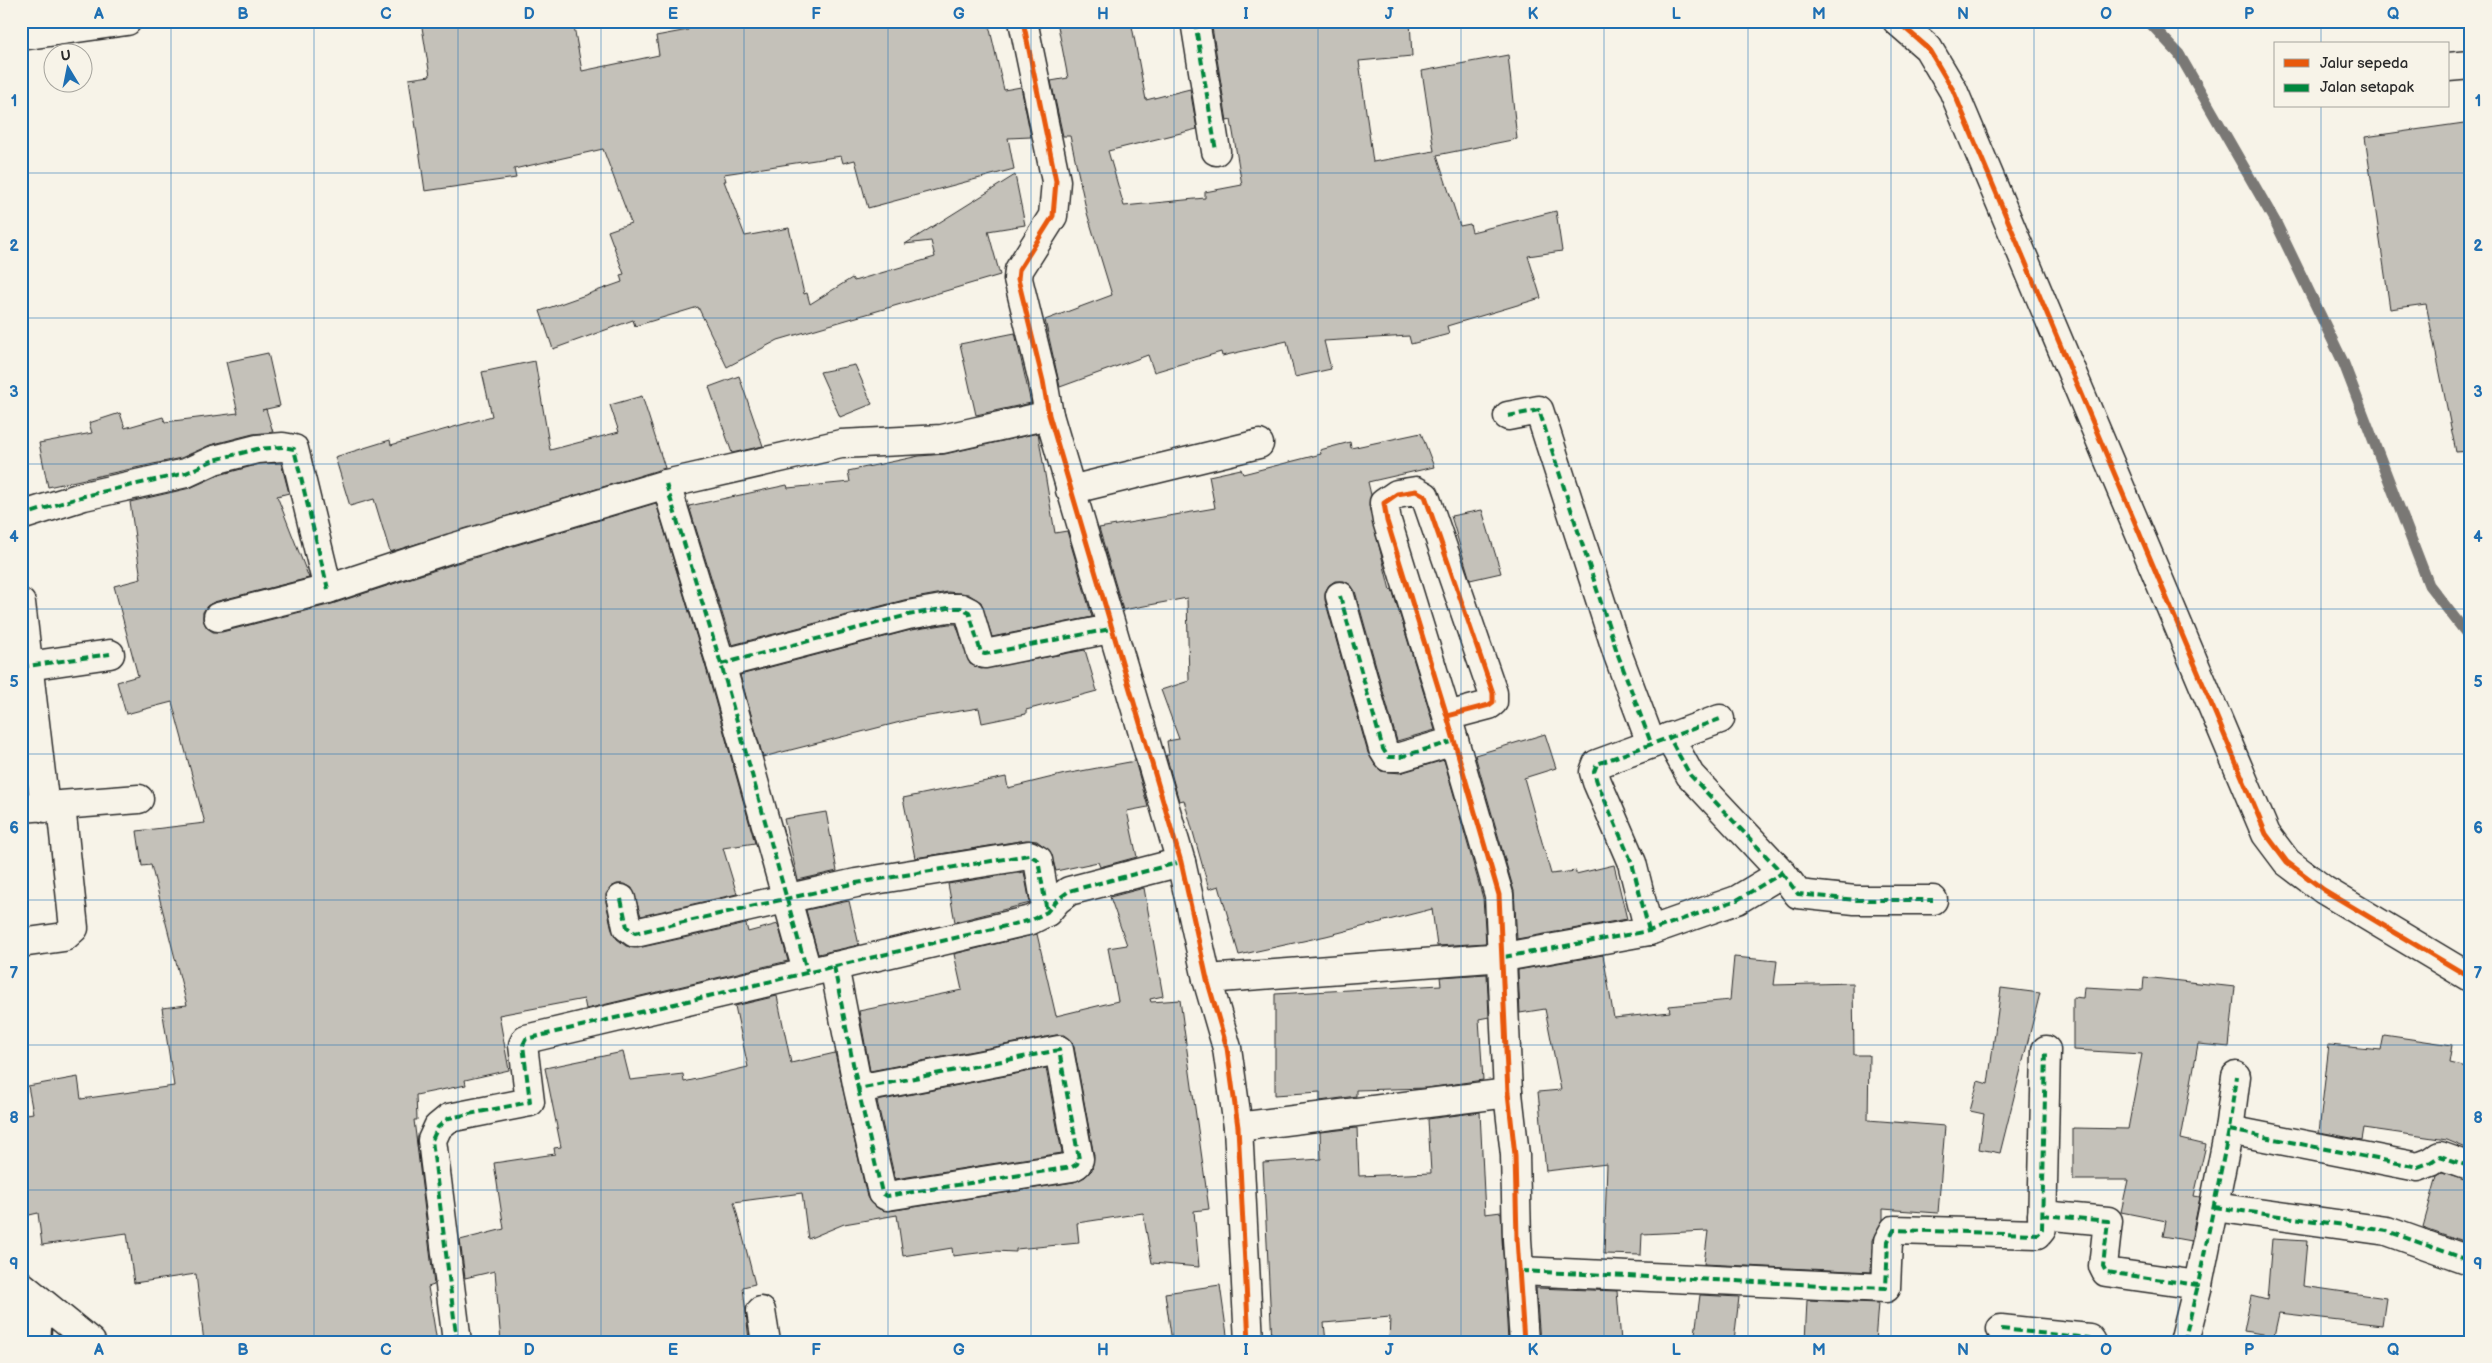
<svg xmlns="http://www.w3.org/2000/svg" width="2492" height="1363" font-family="'Balsamiq Sans',sans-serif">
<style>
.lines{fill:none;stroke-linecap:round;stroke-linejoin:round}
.stream{stroke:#7a7874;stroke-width:11}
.building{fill:#c4c1b9;stroke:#2b2b2b}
.minor-casing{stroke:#2b2b2b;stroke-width:31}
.minor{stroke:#f7f3e8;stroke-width:28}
.quiet{stroke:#00873e;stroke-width:4;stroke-dasharray:8 4;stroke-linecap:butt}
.cycleway-casing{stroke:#f7f3e8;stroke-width:8}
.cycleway{stroke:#e8590c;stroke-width:5}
.grid{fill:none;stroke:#1f6fb2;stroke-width:1;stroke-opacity:0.55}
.neatline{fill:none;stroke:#1f6fb2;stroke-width:2}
.grid-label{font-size:16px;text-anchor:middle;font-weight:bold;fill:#1f6fb2}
</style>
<rect width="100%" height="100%" fill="#f7f3e8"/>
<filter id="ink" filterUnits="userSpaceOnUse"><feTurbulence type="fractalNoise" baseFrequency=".02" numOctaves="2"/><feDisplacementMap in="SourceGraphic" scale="10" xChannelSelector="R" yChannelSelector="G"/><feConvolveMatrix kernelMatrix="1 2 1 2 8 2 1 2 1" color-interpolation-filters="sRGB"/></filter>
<g filter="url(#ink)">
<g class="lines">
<!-- stream -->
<path class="stream" d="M2148,21L2179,54L2276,223L2344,364L2429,585L2471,639"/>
</g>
<!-- building -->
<g class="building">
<path d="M421,21H573L582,71L659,55L656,36L688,30L687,21H988L1004,90L1021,87L1031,137L1008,138L1014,169L868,208L855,160L843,163L841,156L724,174L726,181H724L745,236L789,228L804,294L807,293L810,304L852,278L854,281L935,257L931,241L905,244L1015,175L1025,225L988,231L1000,275L778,340L727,367L698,307L635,326L633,320L553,349L540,311L622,282L620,275L624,274L608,231L631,223L603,149L514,169L516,178L425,191L409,79L430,76Z"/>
<path d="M1057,21H1131L1146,100L1190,89L1197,129L1108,151L1124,206L1205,198V192L1242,185L1231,120L1227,121L1211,21H1410L1412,56L1359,61L1373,162L1434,151L1422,71L1508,55L1517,139L1437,155L1460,226L1470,224L1472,232L1556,211L1562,251L1528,256L1541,298L1447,326L1449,334L1411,344L1409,336L1324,341L1331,369L1295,377L1287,341L1222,356L1221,352L1154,372L1148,355L1060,387L1045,320L1112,295L1087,213L1070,136H1063L1051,81L1068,78Z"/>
<path d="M2471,122V451L2456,452L2426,304L2390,309L2365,137Z"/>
<path d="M1015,333L1031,403L976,415L960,344Z"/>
<path d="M268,353L280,406L262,410L266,409L273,432L253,434L210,445L181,458L48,487L39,443L92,433L89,423L120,413L125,428L163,417L165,422L238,413L226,362Z"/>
<path d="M535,361L550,450L619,432L610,405L642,396L665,468L390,552L374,499L350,506L335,457L390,440L391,445L492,416L482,372Z"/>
<path d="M855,365L872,404L840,417L820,372Z"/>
<path d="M739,376L763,446L732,453L709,387Z"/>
<path d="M1038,433L1055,533L1067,531L1092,617L992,637L981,602L968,594L948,592L904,600L732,645L689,506L787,485L788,488L850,482L848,471L919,456L945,454Z"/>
<path d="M1421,433L1434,467L1368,482L1371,495L1369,506L1390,590L1392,589L1435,730L1397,741L1355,591L1351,585L1344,581H1335L1329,585L1325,592V600L1368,753L1375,765L1381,771L1400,773L1444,760L1483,898L1486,943L1437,946L1432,909L1326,936L1239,955L1219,886L1209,889L1184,800L1179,801L1166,755H1169L1167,741L1179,739L1161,690L1189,681L1187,598L1123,610L1099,528L1215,508L1209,476L1241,469L1243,474L1321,454L1320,450L1350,442L1351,448Z"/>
<path d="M281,463L289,493L277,496L309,578L214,602L207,606L203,612V620L207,628L213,632H222L332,604L457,563L656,503L706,668L755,843L723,848L737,894L641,916L632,888L625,884H617L611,887L606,894V902L612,930L617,939L626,946L638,948L746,924L748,932L778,924L788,961L586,1009L584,999L499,1015L509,1070L465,1080L466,1085L416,1095L417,1120H414L434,1285L428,1287L437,1342H204L196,1274L134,1283L127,1233L42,1245L38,1213L21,1217V1115L33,1113L28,1086L78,1077L81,1099L174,1086L162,1008L187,1005L151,865L142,866L137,831L205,823L172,702L126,714L117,682L138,676L114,586L141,579L130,502L190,488L219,475L260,464Z"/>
<path d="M1482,510L1501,573L1470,580L1451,516Z"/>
<path d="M949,624H956L970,664L981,669L1085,650L1097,691L1026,710V714L982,723L979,708L916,718L763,757L740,675L911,630Z"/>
<path d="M1545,734L1556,768L1524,778L1551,874L1576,871V874L1614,865L1627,919L1517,939L1514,891L1475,755Z"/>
<path d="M1135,761L1148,807L1127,811L1137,857L1100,867L1098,862L1056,871L1050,851L1037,841L1026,840L915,858L903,798L1006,777L1008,788L1065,774Z"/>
<path d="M826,812L837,871L798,880L784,819Z"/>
<path d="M1024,872L1030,903L955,922L948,884Z"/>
<path d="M1144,888L1163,996L1150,999L1151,1002L1180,1000L1209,1209L1194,1211L1199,1267L1152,1263L1143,1213L1077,1223L1079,1243L1016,1249V1252L994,1251L953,1256L952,1248L903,1256L897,1215L844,1224L808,1239L802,1193L734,1202L755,1284L743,1287L749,1340L734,1342H501L495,1271L465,1278L460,1240L504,1229L494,1163L555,1154L554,1148L561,1147L545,1068L623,1052L630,1080L683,1074L684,1082L748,1067L735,1006L777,996L791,1063L835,1053L867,1197L870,1202L879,1209L889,1211L1074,1182L1085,1177L1092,1170L1094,1156L1074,1047L1070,1040L1064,1035H1056L870,1071L859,1011L962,990L954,954L1037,934L1056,1016L1118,1001L1108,948L1127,945L1110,897Z"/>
<path d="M849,901L859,945L818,954L806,910Z"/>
<path d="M1603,955L1614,1018L1670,1012L1669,1006L1730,1000L1734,957L1777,961L1774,985L1853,983L1854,1055H1869L1868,1120L1945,1126L1938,1213L1883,1209V1220L1872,1240L1871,1272L1704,1264L1708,1231L1642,1234L1641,1255L1604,1254L1607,1164L1546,1171L1538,1092L1561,1090L1545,1009L1520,1013L1518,970Z"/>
<path d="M1487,974L1489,1017L1479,1019L1483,1080L1427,1088L1356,1090V1096L1320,1101V1092L1275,1095V994L1441,985L1440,977Z"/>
<path d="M2144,977L2235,987L2229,1047L2198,1044L2181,1139L2206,1145L2194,1196L2200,1197L2191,1241L2163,1236L2166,1221L2121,1212L2128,1180H2073V1128L2128,1129L2142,1054L2073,1050V997L2083,998L2084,987L2143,990Z"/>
<path d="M2001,988L2040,993L2000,1153L1979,1149L1984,1114L1970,1111L1978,1081L1988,1084Z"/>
<path d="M2384,1035L2452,1045L2449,1063L2471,1068V1150L2447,1140L2364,1128L2362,1140L2319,1132L2329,1045L2381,1050Z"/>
<path d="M1046,1068L1062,1153L895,1179L877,1101Z"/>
<path d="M1480,1112L1485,1214L1501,1212L1508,1342H1389L1390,1317L1324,1323L1326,1342H1272L1263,1163L1321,1159L1320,1132L1357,1128L1359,1176L1431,1173L1428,1119Z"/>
<path d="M2442,1173L2471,1182V1244L2423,1227L2437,1176Z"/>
<path d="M2272,1239L2307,1241L2303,1286L2386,1298L2382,1325L2279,1313L2274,1336L2244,1331L2251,1296L2267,1300Z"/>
<path d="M1220,1285L1228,1342H1172L1165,1293Z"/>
<path d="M1536,1288L1617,1291L1621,1342H1540Z"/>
<path d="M1700,1295L1739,1297L1734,1342H1694Z"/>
<path d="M1807,1300L1878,1303L1875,1342H1805Z"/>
</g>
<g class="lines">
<defs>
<g id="minor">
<path d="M1023,21L1056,181L1053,216L1019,270L1018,279L1043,381L1049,415L1181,862L1207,979L1227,1048L1238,1127L1249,1342"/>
<path d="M1195,21L1216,151"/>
<path d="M1897,21L1928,48L1953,90L2266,834L2287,862L2324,890L2471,978"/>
<path d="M21,36L127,21"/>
<path d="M2448,67L2471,65"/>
<path d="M1508,416L1539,410L1618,655L1651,743"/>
<path d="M666,484L721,664L807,971"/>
<path d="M1070,490L1259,444"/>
<path d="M21,516L84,496L186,473L214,460L257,449L283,447L294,449L328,589"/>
<path d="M1340,596L1383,749L1388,757H1400L1454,741"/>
<path d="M21,603L45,808"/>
<path d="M218,617L328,589L452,548L666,484L841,444L942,439L1049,415"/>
<path d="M721,664L908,615L948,608H961L969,612L981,653L985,654L1110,629"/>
<path d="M21,667L110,654"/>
<path d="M1447,716L1489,705L1493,702V693L1425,496L1416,491L1397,494L1384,503L1387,521L1447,716L1499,895L1508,1093L1515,1155L1517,1239L1524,1342"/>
<path d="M21,808L139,799"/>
<path d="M1782,873L1798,894L1855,900H1933"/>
<path d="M621,899L627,927L635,933L856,883L1029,855L1038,860L1047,912"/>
<path d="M1649,931L1632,863L1597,782L1594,772L1597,764L1720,719"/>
<path d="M21,943L64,937L74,928L61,806"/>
<path d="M834,966L858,1089L1059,1050L1079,1159L1077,1164L1072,1167L887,1196L882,1193L858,1089"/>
<path d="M1207,979L1504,957L1649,931L1737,900L1782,873L1690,775L1669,737"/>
<path d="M1238,1127L1508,1093"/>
<path d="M2229,1130L2418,1167L2431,1162L2440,1156L2471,1167"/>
<path d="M2214,1207L2387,1231L2471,1261"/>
<path d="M2042,1215L2108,1221L2103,1266L2106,1272L2198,1285L2229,1130L2236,1076"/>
<path d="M1520,1271L1886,1288L1888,1241L1894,1230L2038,1234L2042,1229L2046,1050"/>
<path d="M21,1285L91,1342"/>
<path d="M761,1311L766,1342"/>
<path d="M2001,1329L2089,1338L2092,1342"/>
<path d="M36,1342L39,1300"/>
<path d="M457,1342L432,1140L438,1127L449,1118L530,1102L523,1045L526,1039L1031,920L1047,912L1057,900L1069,891L1181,862"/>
<path d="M2184,1342L2198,1285"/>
</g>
</defs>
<!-- minor casing -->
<use href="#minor" class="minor-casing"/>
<!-- minor -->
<use href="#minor" class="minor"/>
<!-- quiet -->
<g class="quiet">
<path d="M1195,21L1216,151"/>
<path d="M1508,416L1539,410L1618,655L1651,743"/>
<path d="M666,484L721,664L807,971"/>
<path d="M21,516L84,496L186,473L214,460L257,449L283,447L294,449L328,589"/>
<path d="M1340,596L1383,749L1388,757H1400L1454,741"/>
<path d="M721,664L908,615L948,608H961L969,612L981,653L985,654L1110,629"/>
<path d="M21,667L110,654"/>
<path d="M1782,873L1798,894L1855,900H1933"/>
<path d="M621,899L627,927L635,933L856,883L1029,855L1038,860L1047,912"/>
<path d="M1649,931L1632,863L1597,782L1594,772L1597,764L1720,719"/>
<path d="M1504,957L1649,931L1737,900L1782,873L1690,775L1669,737"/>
<path d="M834,966L858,1089L1059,1050L1079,1159L1077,1164L1072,1167L887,1196L882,1193L858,1089"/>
<path d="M2229,1130L2418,1167L2431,1162L2440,1156L2471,1167"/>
<path d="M2214,1207L2387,1231L2471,1261"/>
<path d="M2042,1215L2108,1221L2103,1266L2106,1272L2198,1285L2229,1130L2236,1076"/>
<path d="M1520,1271L1886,1288L1888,1241L1894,1230L2038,1234L2042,1229L2046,1050"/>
<path d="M2001,1329L2089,1338L2092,1342"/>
<path d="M457,1342L432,1140L438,1127L449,1118L530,1102L523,1045L526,1039L1031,920L1047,912L1057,900L1069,891L1181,862"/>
<path d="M2184,1342L2198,1285"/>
</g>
<defs>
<g id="cycleway">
<path d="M1023,21L1056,181L1053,216L1019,270L1018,279L1043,381L1049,415L1181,862L1207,979L1227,1048L1238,1127L1249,1342"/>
<path d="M1897,21L1928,48L1953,90L2266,834L2287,862L2324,890L2471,978"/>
<path d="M1447,716L1489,705L1493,702V693L1425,496L1416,491L1397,494L1384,503L1387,521L1447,716L1499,895L1508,1093L1515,1155L1517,1239L1524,1342"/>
</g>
</defs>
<!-- cycleway casing -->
<use href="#cycleway" class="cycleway-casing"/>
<!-- cycleway -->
<use href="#cycleway" class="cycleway"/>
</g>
</g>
<!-- grid -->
<path class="grid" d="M171,21V1342M314,21V1342M458,21V1342M601,21V1342M744,21V1342M888,21V1342M1031,21V1342M1174,21V1342M1318,21V1342M1461,21V1342M1604,21V1342M1748,21V1342M1891,21V1342M2034,21V1342M2178,21V1342M2321,21V44M2321,106V1342M21,173H2471M21,318H2471M21,464H2471M21,609H2471M21,754H2471M21,900H2471M21,1045H2471M21,1190H2471"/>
<!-- margin -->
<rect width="2492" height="1363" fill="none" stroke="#f7f3e8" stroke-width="55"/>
<!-- legend -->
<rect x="2274" y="42" width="175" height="65" fill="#f7f3e8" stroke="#a5a39c"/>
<rect x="2284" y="59" width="25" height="8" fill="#e8590c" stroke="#a5a39c"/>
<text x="2320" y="68" font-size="15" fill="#2b2b2b">Jalur sepeda</text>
<rect x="2284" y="84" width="25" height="8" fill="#00873e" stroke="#a5a39c"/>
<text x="2320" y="92" font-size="15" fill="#2b2b2b">Jalan setapak</text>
<!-- north arrow -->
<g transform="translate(68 68) rotate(350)"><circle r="24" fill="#f7f3e8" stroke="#a5a39c"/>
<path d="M0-4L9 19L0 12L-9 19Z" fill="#1f6fb2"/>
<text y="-8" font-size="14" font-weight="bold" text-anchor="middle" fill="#2b2b2b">U</text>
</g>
<rect x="28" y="28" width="2436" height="1308" class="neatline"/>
<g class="grid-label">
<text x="99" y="19">A</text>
<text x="243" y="19">B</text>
<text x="386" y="19">C</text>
<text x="529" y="19">D</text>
<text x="673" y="19">E</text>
<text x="816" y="19">F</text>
<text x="959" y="19">G</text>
<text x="1103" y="19">H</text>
<text x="1246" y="19">I</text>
<text x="1389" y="19">J</text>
<text x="1533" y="19">K</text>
<text x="1676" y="19">L</text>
<text x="1819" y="19">M</text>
<text x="1963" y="19">N</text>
<text x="2106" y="19">O</text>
<text x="2249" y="19">P</text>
<text x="2393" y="19">Q</text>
<text x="14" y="106">1</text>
<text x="2478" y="106">1</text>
<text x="14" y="251">2</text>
<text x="2478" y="251">2</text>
<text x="14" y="397">3</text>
<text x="2478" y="397">3</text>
<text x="14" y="542">4</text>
<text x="2478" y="542">4</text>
<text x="14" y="687">5</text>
<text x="2478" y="687">5</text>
<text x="14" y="833">6</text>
<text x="2478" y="833">6</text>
<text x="14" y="978">7</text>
<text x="2478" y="978">7</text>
<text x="14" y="1123">8</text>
<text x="2478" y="1123">8</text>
<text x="14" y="1269">9</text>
<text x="2478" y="1269">9</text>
<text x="99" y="1355">A</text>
<text x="243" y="1355">B</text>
<text x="386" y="1355">C</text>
<text x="529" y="1355">D</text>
<text x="673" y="1355">E</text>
<text x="816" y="1355">F</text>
<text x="959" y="1355">G</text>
<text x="1103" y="1355">H</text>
<text x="1246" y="1355">I</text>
<text x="1389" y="1355">J</text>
<text x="1533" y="1355">K</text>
<text x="1676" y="1355">L</text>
<text x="1819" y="1355">M</text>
<text x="1963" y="1355">N</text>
<text x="2106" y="1355">O</text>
<text x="2249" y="1355">P</text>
<text x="2393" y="1355">Q</text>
</g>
</svg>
